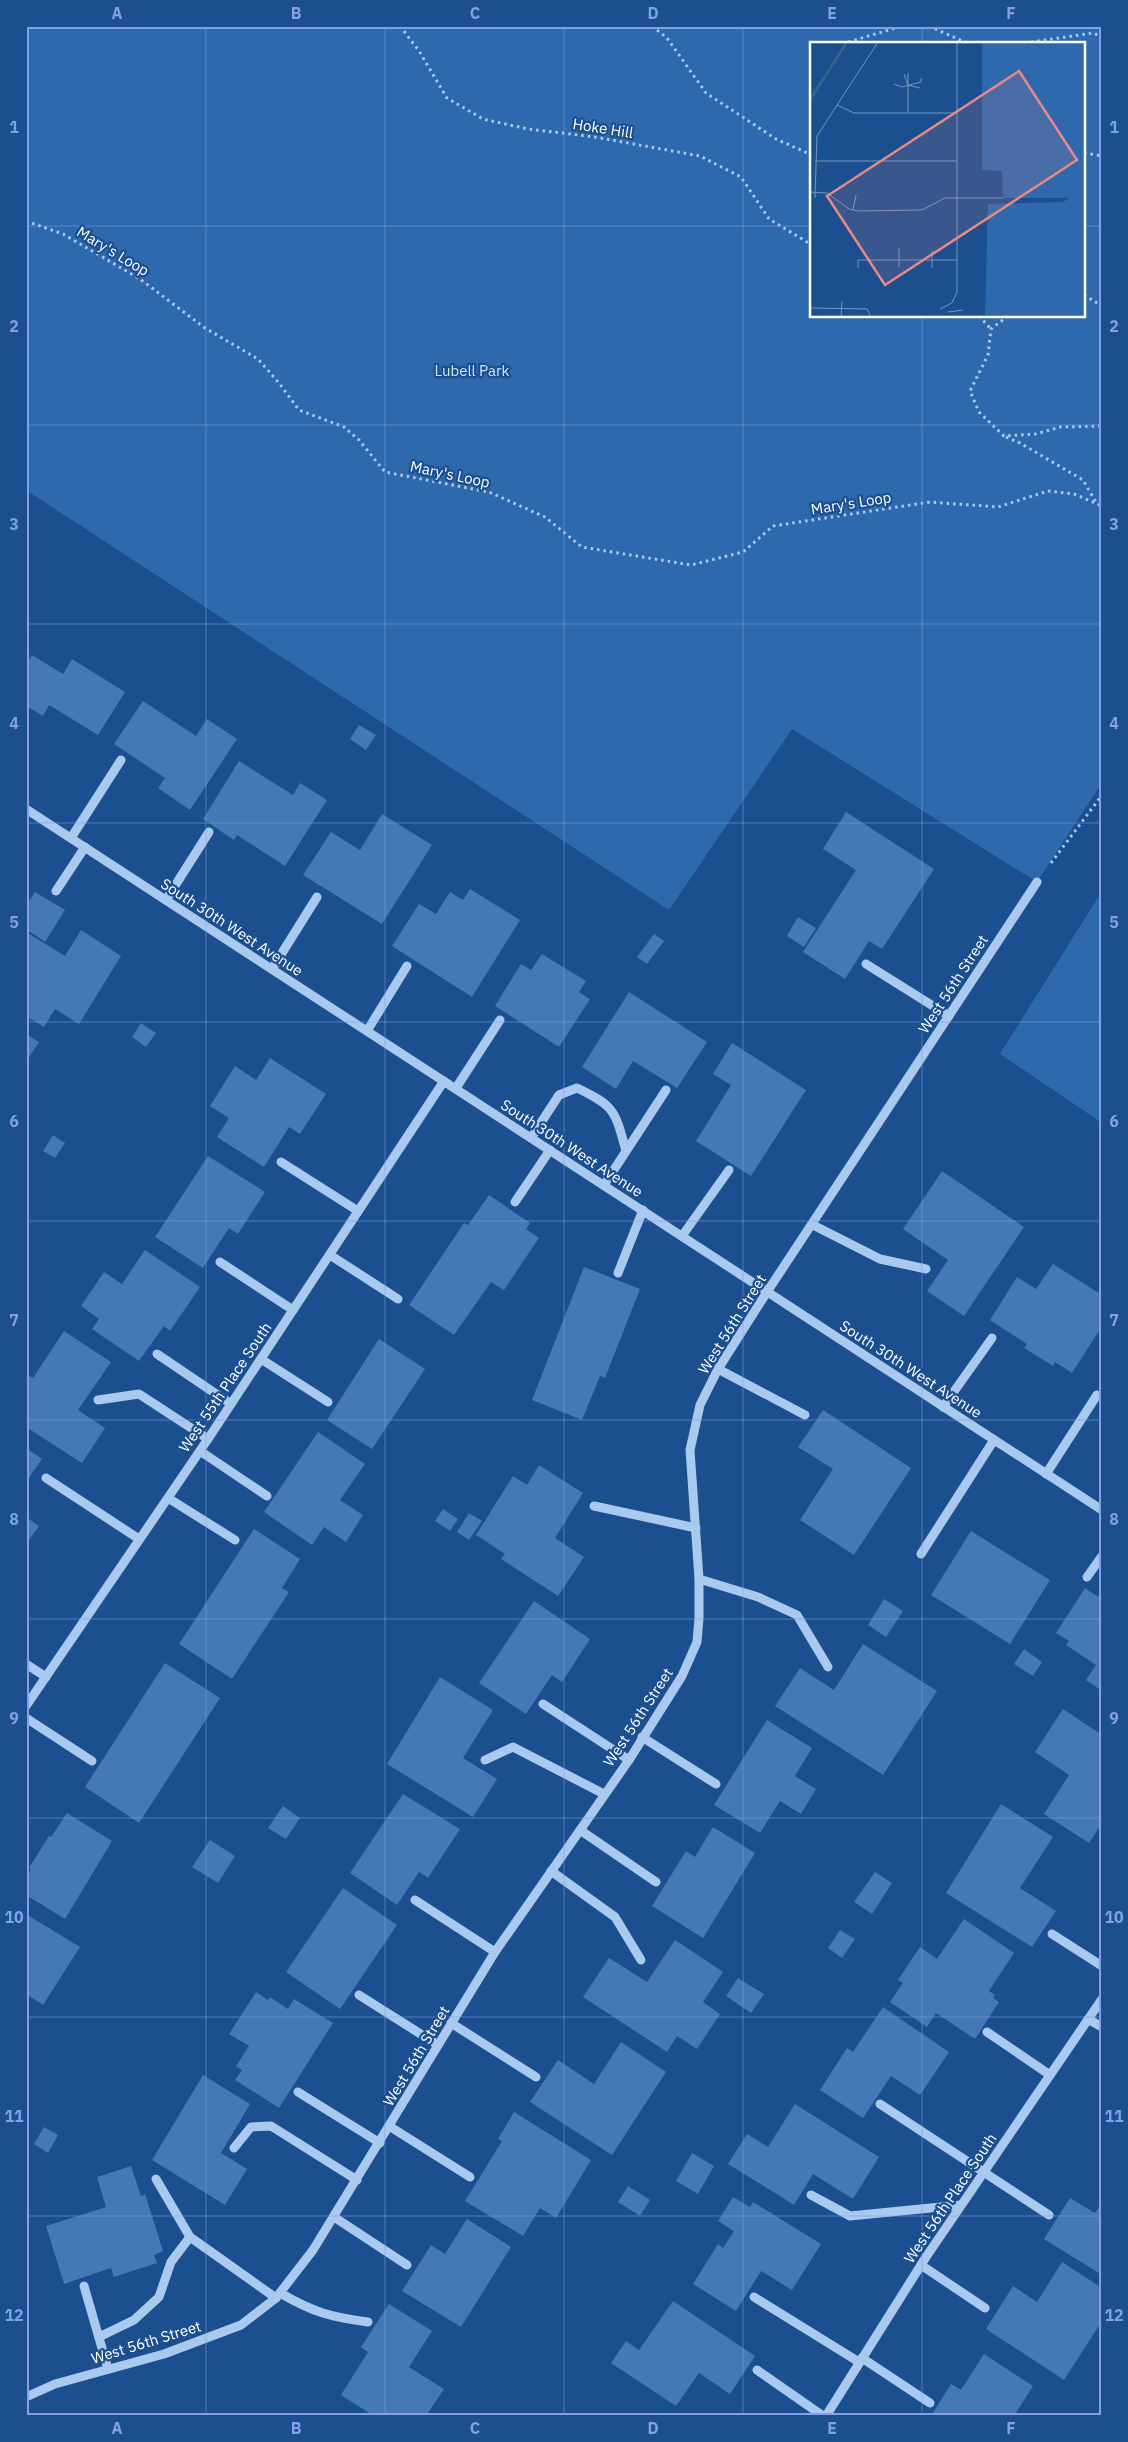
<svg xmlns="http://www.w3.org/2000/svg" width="1128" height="2442" font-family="'IBM Plex Sans',sans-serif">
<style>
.green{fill:#2e69ad;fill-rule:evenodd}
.building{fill:#4478b7}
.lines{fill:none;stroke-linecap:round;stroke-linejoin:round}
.path{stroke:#a9c9ee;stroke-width:3;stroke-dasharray:2.5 4;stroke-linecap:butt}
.minor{stroke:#a9c9ee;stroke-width:9}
.grid{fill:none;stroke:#839eea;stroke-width:1;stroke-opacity:0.55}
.labels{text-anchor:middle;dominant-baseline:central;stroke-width:4.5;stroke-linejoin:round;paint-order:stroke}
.street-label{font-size:15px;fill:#fff;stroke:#1b4f8f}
.park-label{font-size:15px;fill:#cfe3fa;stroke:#1b4f8f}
.inset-river{fill:none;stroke:#3c6290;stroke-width:2.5}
.inset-road{fill:none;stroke:#7695bc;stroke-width:1}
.view{fill:#e88989;fill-opacity:0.15;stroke:#e88989;stroke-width:2.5}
.inset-edge{fill:none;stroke:#fff;stroke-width:2.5}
.neatline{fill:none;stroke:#839eea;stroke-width:2}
.grid-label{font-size:16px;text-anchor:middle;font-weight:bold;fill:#839eea}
</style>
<rect width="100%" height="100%" fill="#1b4f8f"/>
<!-- green -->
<g class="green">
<path d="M26,26H1102V783L1037,882L792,729L669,910L26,490ZM812,44H1084V316H812Z"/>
<path d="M1102,891V1123L1000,1054Z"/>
</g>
<!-- building -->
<g class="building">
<path d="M32,655L63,674L72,659L125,692L98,735L49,705L43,716L26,706V664Z"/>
<path d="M143,701L196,736L207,719L237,739L190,810L158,788L165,778L114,744Z"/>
<path d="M359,725L376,735L366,750L350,739Z"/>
<path d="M239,761L293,795L300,783L327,800L285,866L237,835L234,840L203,819Z"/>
<path d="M846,812L934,869L882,949L869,941L845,979L803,952L856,870L823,849Z"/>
<path d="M382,814L432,845L382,924L303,875L331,832L360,850Z"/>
<path d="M470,889L520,920L472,997L392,946L419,904L436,914L450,892L463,900Z"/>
<path d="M35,892L65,910L45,942L26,929V906Z"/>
<path d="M798,917L816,928L804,947L787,936Z"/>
<path d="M81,930L121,956L79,1024L55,1009L44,1027L26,1016V932L65,956Z"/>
<path d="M654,934L664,941L647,964L637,957Z"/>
<path d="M542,954L586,981L579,992L590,999L559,1047L495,1006L521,964L531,970Z"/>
<path d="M629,992L707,1042L677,1088L633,1061L616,1089L582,1067Z"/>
<path d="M141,1023L156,1033L146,1047L132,1037Z"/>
<path d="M26,1034L39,1042L26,1062Z"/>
<path d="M732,1043L806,1090L751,1176L696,1141L731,1085L713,1074Z"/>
<path d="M270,1058L326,1094L300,1134L289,1127L264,1167L217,1137L229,1118L210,1106L235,1066L256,1080Z"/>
<path d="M53,1135L65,1143L55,1158L43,1151Z"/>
<path d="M208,1156L265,1192L238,1234L229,1228L203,1268L155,1237Z"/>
<path d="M942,1171L1024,1227L964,1316L927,1291L948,1260L903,1229Z"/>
<path d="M489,1195L530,1223L526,1229L539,1238L504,1290L491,1282L454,1335L409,1305L464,1223L468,1225Z"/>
<path d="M145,1250L200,1287L170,1331L164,1326L139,1361L92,1329L99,1319L81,1306L104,1272L122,1284Z"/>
<path d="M1053,1264L1102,1295V1326L1072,1373L1055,1362L1053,1366L1024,1348L1027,1344L990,1320L1017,1277L1036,1289Z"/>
<path d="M584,1267L640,1289L605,1378L600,1376L582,1420L532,1400Z"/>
<path d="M64,1331L111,1362L78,1410L105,1428L82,1463L26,1427V1374L33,1378Z"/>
<path d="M379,1339L425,1369L372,1449L327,1420Z"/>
<path d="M823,1410L911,1468L854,1555L800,1520L833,1469L798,1447Z"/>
<path d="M318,1432L365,1464L340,1500L363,1515L346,1542L324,1527L312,1545L264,1512Z"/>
<path d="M26,1448L42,1459L26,1482Z"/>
<path d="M539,1465L583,1493L555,1538L584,1557L558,1596L501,1559L505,1554L476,1535L513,1476L527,1485Z"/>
<path d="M443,1509L458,1519L450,1531L435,1521Z"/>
<path d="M469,1513L482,1521L469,1540L457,1532Z"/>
<path d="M26,1517L39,1526L26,1544Z"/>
<path d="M254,1529L300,1559L282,1588L289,1592L232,1679L179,1644Z"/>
<path d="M971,1531L1050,1580L1010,1644L931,1595Z"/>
<path d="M1085,1588L1098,1597L1102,1591V1691L1086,1680L1096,1665L1066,1645L1069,1641L1056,1633Z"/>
<path d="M884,1599L903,1611L886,1637L868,1625Z"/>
<path d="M534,1601L590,1639L562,1682L552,1675L526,1714L479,1683Z"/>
<path d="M863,1644L937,1691L883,1775L775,1706L800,1668L834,1690Z"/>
<path d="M1024,1649L1042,1662L1033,1676L1014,1664Z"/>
<path d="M165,1663L220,1698L139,1823L85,1787Z"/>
<path d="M440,1677L493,1710L463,1758L497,1779L473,1817L387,1764Z"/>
<path d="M1063,1709L1102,1735V1823L1089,1843L1044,1814L1069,1775L1035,1752Z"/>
<path d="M767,1720L812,1748L795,1776L816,1789L801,1814L780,1801L760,1833L714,1805Z"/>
<path d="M403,1794L460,1829L428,1878L419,1872L397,1905L350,1873Z"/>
<path d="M1001,1804L1053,1837L1020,1888L1056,1911L1032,1947L946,1893Z"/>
<path d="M283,1806L300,1818L286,1839L268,1828Z"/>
<path d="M67,1813L112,1841L65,1919L26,1895V1877L31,1870L29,1868L49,1836L51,1837Z"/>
<path d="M713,1827L755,1853L703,1938L652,1906L686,1851L695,1857Z"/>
<path d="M210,1840L235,1856L218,1883L192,1867Z"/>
<path d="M875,1872L892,1883L872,1914L854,1902Z"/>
<path d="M343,1888L397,1925L340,2009L286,1972Z"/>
<path d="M26,1914L80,1947L43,2005L26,1994Z"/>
<path d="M964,1919L1014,1953L989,1991L995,1995L993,1998L999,2002L975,2039L936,2013L927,2027L890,2002L903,1983L898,1980L920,1947L937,1959Z"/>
<path d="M840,1930L855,1939L842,1958L828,1948Z"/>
<path d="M675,1940L723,1972L703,2002L720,2014L697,2049L677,2036L667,2052L583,1997L609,1958L647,1982Z"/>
<path d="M738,1978L764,1994L751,2013L726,1996Z"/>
<path d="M256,1992L268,2000L270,1997L288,2009L294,1999L333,2023L279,2108L235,2080L242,2070L236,2066L249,2046L229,2034Z"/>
<path d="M883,2007L949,2052L920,2095L891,2076L863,2118L820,2090L847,2048L853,2052Z"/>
<path d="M621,2042L666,2072L612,2155L530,2102L558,2060L594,2084Z"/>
<path d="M203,2075L250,2104L221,2153L247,2169L225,2205L152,2160Z"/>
<path d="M795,2104L879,2157L853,2199L813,2174L794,2205L728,2164L747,2134L768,2147Z"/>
<path d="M514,2112L591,2160L556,2218L540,2208L523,2236L465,2201L502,2141L498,2139Z"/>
<path d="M44,2127L58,2135L48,2153L34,2144Z"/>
<path d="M692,2153L714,2166L698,2194L676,2181Z"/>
<path d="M131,2166L141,2196L145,2194L163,2251L154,2255L157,2263L114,2277L111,2268L64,2284L46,2226L106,2207L97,2177Z"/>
<path d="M628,2186L650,2200L640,2216L618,2202Z"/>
<path d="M733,2197L750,2207L753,2202L821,2244L792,2290L761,2271L736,2311L693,2284L718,2244L723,2248L734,2231L718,2221Z"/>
<path d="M1070,2198L1095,2213L1102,2202V2275L1044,2239Z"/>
<path d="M467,2219L511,2247L461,2327L402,2291L431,2245L445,2254Z"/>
<path d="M1062,2262L1102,2288V2321L1064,2380L986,2329L1013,2286L1037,2302Z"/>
<path d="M673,2301L755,2356L730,2394L699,2373L676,2406L611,2363L626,2341L639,2350Z"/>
<path d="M389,2304L432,2331L409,2367L444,2389L426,2416H374L341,2395L368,2352L361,2347Z"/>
<path d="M984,2354L1033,2386L1014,2416H931L951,2384L961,2390Z"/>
</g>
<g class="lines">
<!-- path -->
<g class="path">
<path d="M400,26L419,51L447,98L483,119L528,129L595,137L700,156L741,177L769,219L812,245"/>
<path d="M652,26L667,38L706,93L776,139L812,155"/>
<path d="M929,26L969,44"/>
<path d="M842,44L902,26"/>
<path d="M1018,44L1093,33L1102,37"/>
<path d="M1084,153L1102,156"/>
<path d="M26,221L63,234L140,279L205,328L258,359L279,383L299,410L344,427L359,440L385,472L489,492L545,517L582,547L691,565L743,552L773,526L930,502L998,507L1048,491L1074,494L1102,506"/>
<path d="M1084,295L1102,306"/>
<path d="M979,316L991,329"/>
<path d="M1008,316L991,329L988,355L970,391L979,412L1004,436L1036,434L1060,427L1102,426"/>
<path d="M1006,437L1020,443L1083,480L1097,504"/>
<path d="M1051,863L1102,795"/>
</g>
<!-- minor -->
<g class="minor">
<path d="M26,809L1102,1510"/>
<path d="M71,838L121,760"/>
<path d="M56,891L85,847"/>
<path d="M166,900L209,832"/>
<path d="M866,964L949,1016"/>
<path d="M272,969L317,897"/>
<path d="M367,1031L407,966"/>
<path d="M456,1088L500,1020"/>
<path d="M531,1138L559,1095L577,1088C615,1106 615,1111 626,1151"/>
<path d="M281,1162L358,1211"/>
<path d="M604,1185L666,1090"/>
<path d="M515,1202L550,1150"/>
<path d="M813,1225L880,1259L926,1269"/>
<path d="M682,1236L729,1170"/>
<path d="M330,1255L398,1299"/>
<path d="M220,1262L293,1310"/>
<path d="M618,1273L643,1210"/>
<path d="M157,1354L231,1404"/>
<path d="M261,1359L328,1402"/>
<path d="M718,1369L805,1415"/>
<path d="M98,1400L139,1394L208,1439"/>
<path d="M943,1407L992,1338"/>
<path d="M200,1451L267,1496"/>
<path d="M1046,1474L1097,1395"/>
<path d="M46,1478L139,1539"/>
<path d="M168,1498L235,1540"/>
<path d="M594,1506L696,1528"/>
<path d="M921,1554L994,1440"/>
<path d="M1087,1577L1102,1556"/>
<path d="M699,1579L758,1597L797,1615L828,1667"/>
<path d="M26,1664L46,1677"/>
<path d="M543,1704L629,1760"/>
<path d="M26,1706L208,1439L444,1081"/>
<path d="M26,1718L92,1761"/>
<path d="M642,1737L716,1784"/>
<path d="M485,1760L513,1747L604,1794"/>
<path d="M580,1830L656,1882"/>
<path d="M551,1871L615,1917L641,1960"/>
<path d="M415,1900L495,1952"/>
<path d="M1052,1934L1102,1966"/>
<path d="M359,1995L438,2045"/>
<path d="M1088,2019L1102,2027"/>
<path d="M451,2023L536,2077"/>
<path d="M987,2032L1050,2075"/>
<path d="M298,2092L380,2143"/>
<path d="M880,2104L1049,2215"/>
<path d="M389,2126L470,2177"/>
<path d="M234,2148L251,2127L271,2126L357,2180"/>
<path d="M156,2179L190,2237L276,2298"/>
<path d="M811,2195L850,2216L961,2205"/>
<path d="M334,2217L407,2265"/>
<path d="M921,2265L985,2308"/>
<path d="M84,2286L108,2369"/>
<path d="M280,2293C313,2312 330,2317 368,2322"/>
<path d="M754,2297L859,2362"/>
<path d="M99,2337L134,2320L159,2297L171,2262L190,2237"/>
<path d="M862,2358L930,2403"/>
<path d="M757,2370L823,2416"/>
<path d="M26,2397L55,2384L164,2354L241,2325L276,2298L313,2250L495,1952L629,1760L682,1676L697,1642L699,1618V1579L690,1450L700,1405L718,1369L767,1292L1037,882"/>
<path d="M826,2416L926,2257L1102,1999"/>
</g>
</g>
<!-- grid -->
<path class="grid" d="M206,26V2416M385,26V2416M564,26V2416M743,26V2416M922,26V44M26,226H812M1084,226H1102M922,316V2416M26,425H1102M26,624H1102M26,823H1102M26,1022H1102M26,1221H1102M26,1420H1102M26,1619H1102M26,1818H1102M26,2017H1102M26,2216H1102"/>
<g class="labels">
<!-- street labels -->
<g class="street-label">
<text transform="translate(603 128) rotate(9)">Hoke Hill</text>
<text transform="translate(113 251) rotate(31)">Mary's Loop</text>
<text transform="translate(450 474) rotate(12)">Mary's Loop</text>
<text transform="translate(851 503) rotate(-9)">Mary's Loop</text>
<text transform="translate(232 927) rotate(33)">South 30th West Avenue</text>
<text transform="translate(953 984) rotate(-57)">West 56th Street</text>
<text transform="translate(572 1148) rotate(33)">South 30th West Avenue</text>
<text transform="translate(732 1324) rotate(-58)">West 56th Street</text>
<text transform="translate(911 1369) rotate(33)">South 30th West Avenue</text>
<text transform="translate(225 1387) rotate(-56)">West 55th Place South</text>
<text transform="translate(638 1717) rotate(-57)">West 56th Street</text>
<text transform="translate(416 2056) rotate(-59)">West 56th Street</text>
<text transform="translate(950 2198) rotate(-56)">West 56th Place South</text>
<text transform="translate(146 2342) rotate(-17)">West 56th Street</text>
</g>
<!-- park labels -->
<g class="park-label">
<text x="472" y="370">Lubell Park</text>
</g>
</g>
<!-- overview -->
<g transform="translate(810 42)">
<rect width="275" height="275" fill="#1b4f8f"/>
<path d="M172,0H275V275H175L178,162L253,160L259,156H193L192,129L172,128Z" fill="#2e69ad"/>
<path class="inset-river" d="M0,58L37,0"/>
<path class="inset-road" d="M98,31V70M94,32L98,43L110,46M84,42L92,45L111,40V36M27,63L44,71H147M5,119H147M0,150L17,151L39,167L48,169L112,168L135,156H193M5,156L7,94L68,0M43,168L46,153M89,225V206M48,226V218H147M122,226V209M0,266L57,267L61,275M130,267L142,261L147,250V0M138,270L153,268M31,275L32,259"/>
<path class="view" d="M209,29L267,118L75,243L17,154Z"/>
<rect width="275" height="275" class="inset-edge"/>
</g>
<!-- border -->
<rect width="1128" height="2442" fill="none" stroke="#1b4f8f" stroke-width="55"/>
<rect x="28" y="28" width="1072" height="2386" class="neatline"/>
<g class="grid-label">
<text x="117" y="19">A</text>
<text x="296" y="19">B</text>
<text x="475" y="19">C</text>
<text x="653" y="19">D</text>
<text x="832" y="19">E</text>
<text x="1011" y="19">F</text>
<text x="14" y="133">1</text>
<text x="1114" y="133">1</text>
<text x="14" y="332">2</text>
<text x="1114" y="332">2</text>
<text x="14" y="530">3</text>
<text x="1114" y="530">3</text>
<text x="14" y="729">4</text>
<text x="1114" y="729">4</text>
<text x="14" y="928">5</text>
<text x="1114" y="928">5</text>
<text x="14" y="1127">6</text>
<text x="1114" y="1127">6</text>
<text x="14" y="1326">7</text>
<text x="1114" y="1326">7</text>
<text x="14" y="1525">8</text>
<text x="1114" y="1525">8</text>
<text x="14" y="1724">9</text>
<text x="1114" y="1724">9</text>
<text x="14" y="1923">10</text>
<text x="1114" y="1923">10</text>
<text x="14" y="2122">11</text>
<text x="1114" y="2122">11</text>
<text x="14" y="2321">12</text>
<text x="1114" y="2321">12</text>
<text x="117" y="2434">A</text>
<text x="296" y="2434">B</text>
<text x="475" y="2434">C</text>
<text x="653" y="2434">D</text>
<text x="832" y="2434">E</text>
<text x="1011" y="2434">F</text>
</g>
</svg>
